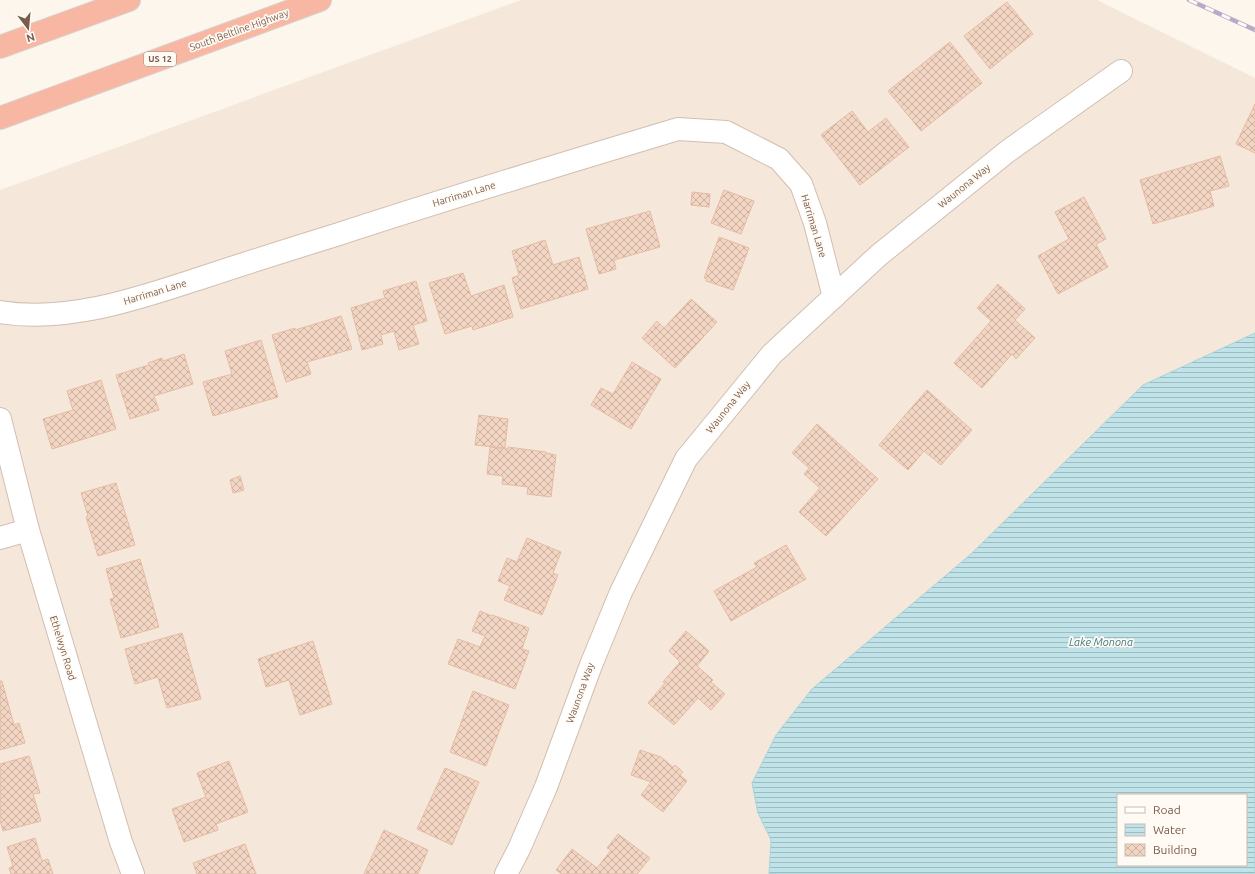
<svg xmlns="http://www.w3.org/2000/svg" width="1255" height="874" font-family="Ubuntu,sans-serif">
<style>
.residential{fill:#f5e8da}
.water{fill:url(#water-rules);stroke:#a5d3da;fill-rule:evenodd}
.building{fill:url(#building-cross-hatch);stroke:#e6bba3}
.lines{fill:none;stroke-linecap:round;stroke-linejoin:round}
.minor-casing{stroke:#d1beb0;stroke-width:24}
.motorway-casing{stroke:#dad1cd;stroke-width:24}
.minor{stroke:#fff;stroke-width:22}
.motorway{stroke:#f7b7a3;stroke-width:22}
.rail-casing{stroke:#b9a8c9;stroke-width:4.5}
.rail{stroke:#fffaf3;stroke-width:3;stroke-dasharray:9;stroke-linecap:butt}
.labels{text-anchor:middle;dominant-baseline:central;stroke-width:3.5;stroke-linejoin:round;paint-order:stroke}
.shield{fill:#fffaf3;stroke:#a28b7f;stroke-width:1}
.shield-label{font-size:9px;font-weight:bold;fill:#7a5c4d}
.street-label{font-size:10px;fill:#7a5c4d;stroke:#fffaf3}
.water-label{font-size:11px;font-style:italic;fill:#437c86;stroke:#fffaf3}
</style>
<defs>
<pattern id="water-rules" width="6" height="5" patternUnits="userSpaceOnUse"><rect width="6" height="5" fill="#bfe3e8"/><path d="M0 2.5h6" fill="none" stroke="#a0bbbe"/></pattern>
<pattern id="building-cross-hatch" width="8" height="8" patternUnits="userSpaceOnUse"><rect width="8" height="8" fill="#f3d5c3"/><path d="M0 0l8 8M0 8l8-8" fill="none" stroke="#cab0a1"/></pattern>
</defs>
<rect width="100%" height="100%" fill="#fdf6ec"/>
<!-- residential -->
<path class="residential" d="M521,0H1097L1255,78V333L1143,385L971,554L812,689L758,813L771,840L769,874H0V190Z"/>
<!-- water -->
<path class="water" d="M1255,333V874H769L771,840L758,813L752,783L776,735L812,689L971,554L1143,385ZM1118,795H1246V865H1118Z"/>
<!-- building -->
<g class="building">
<path d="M1007,2L1033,34L990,69L964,36Z"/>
<path d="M950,42L982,83L921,131L888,91Z"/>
<path d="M1255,104V153L1236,144Z"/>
<path d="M852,111L868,132L886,118L909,147L860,185L821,135Z"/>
<path d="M1220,156L1229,186L1210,191L1214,206L1153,224L1140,180Z"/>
<path d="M724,190L754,201L741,234L711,223Z"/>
<path d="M692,192L710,194L709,207L691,205Z"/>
<path d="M1084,197L1106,239L1096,244L1108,267L1058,294L1038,256L1069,239L1055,212Z"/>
<path d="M650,211L660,247L614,260L616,269L599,274L586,229Z"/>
<path d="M719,237L749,248L733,290L706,281V278H704Z"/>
<path d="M545,240L553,265L579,257L588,289L521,309L512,278L519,275L512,251Z"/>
<path d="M463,273L471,296L504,285L513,317L473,330L472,326L445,334L429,283Z"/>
<path d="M416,281L427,321L413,325L419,344L399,350L394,331L381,335L383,344L362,350L351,308L385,298L383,291Z"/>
<path d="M998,284L1025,309L1015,320L1035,338L1016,359L1012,354L982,388L954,363L991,321L977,308Z"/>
<path d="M691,299L717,322L675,368L642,338L657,321L664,328Z"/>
<path d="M341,316L352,349L307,362L311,374L286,382L272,335L295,328V330Z"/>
<path d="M261,340L278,397L213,416L203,382L232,374L225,351Z"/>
<path d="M184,354L193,384L154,396L159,410L130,419L116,375L149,365L148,363L162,358L163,361Z"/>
<path d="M632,362L661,379L631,429L591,405L601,388L613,394Z"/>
<path d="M101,380L116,429L52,449L43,419L73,410L67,391Z"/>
<path d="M927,390L972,430L941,465L924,451L908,470L879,445Z"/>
<path d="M479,415L508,419L505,448L475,445Z"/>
<path d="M817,424L878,479L826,536L799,512L820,488L804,474L809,468L792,453Z"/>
<path d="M490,447L508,449V447L546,452V453L556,455L551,497L527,494L528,487L502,484L503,476L487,474Z"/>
<path d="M240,476L244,490L233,493L230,480Z"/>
<path d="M116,483L135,545L98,556L86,517L88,516L81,493Z"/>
<path d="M527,538L561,552L553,573L558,575L542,615L504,600L510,586L498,581L507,558L517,562Z"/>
<path d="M786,545L806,579L731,621L714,591L757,567L754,563Z"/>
<path d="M140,559L159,627L121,638L110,599L114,598L106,569Z"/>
<path d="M480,611L492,616V615L529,628L522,649L529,651L515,689L448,664L458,639L480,647L485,636L472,631Z"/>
<path d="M686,631L709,651L697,666L713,680L711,682L725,694L711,710L698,698L674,725L648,703L665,683L663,682L680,662L669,651Z"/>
<path d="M182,633L201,699L167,708L158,677L135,684L125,649Z"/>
<path d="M313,641L332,704L300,715L289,680L266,687L258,659Z"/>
<path d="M0,681H2L14,725L19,723L25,743L0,750Z"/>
<path d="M473,691L509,705L486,766L450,752Z"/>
<path d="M640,750L661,757L673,767L675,765L683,772L680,775L687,781L663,812L641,795L651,782L631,775Z"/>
<path d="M29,756L40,793L33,794L41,821L3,831L0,820V764Z"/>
<path d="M229,761L248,812L216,824L218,830L184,842L172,809L206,797L197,773Z"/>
<path d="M445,768L479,782L452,845L417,829Z"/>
<path d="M384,830L428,850L418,874H364Z"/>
<path d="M618,834L650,858L637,874H562L556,870L572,849L597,868L611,850L607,848Z"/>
<path d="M35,838L42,861L48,859L53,874H11L9,868L13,866L7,847Z"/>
<path d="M245,844L256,874H197L193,863Z"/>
</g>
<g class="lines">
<defs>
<g id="minor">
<path d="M0,312C69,323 140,298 204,277C249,262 294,248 339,234C452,197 565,163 678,129L726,132L779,159L801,184L815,223L834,297"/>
<path d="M0,419L28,530L121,842L133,874"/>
<path d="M0,538L28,530"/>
<path d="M506,874L519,849L546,787L591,665L621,592L686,459L772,354L879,255L1008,151L1121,71"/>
</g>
<g id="motorway">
<path d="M0,47L129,0"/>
<path d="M0,118L320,0"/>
</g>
</defs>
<!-- minor casing -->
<use href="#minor" class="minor-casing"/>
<!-- motorway casing -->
<use href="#motorway" class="motorway-casing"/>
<!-- minor -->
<use href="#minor" class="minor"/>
<!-- motorway -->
<use href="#motorway" class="motorway"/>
<defs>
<path id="rail" d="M1189,0L1255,30"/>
</defs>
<!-- rail casing -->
<use href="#rail" class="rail-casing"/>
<!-- rail -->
<use href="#rail" class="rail"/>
</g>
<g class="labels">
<!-- shield labels -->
<rect class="shield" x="144" y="52" width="32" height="14" rx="3"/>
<g class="shield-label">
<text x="160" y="59">US 12</text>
</g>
<!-- street labels -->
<g class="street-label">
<text transform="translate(239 30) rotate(-20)">South Beltline Highway</text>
<text transform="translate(964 186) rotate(-39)">Waunona Way</text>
<text transform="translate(464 194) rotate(-17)">Harriman Lane</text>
<text transform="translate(814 226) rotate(73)">Harriman Lane</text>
<text transform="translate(155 292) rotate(-17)">Harriman Lane</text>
<text transform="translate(728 407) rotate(-51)">Waunona Way</text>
<text transform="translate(63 648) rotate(73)">Ethelwyn Road</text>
<text transform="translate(580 693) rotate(-70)">Waunona Way</text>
</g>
<!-- water labels -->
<g class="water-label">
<text x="1101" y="642">Lake Monona</text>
</g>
</g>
<!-- legend -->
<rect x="1117" y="794" width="130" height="72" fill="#fffaf3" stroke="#cabbb1"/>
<rect x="1125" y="807" width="20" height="6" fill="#ffffff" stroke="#cabbb1"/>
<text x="1153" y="814" font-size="12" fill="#7a5c4d">Road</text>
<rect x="1125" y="824" width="20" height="12" fill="url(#water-rules)" stroke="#cabbb1"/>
<text x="1153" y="834" font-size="12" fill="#7a5c4d">Water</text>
<rect x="1125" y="844" width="20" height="12" fill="url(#building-cross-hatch)" stroke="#cabbb1"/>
<text x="1153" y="854" font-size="12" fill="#7a5c4d">Building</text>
<!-- north arrow -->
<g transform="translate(28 28) rotate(164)" stroke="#fffaf3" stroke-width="3" paint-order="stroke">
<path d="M0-3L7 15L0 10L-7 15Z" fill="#7a5c4d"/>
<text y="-6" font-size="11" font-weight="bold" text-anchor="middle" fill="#7a5c4d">N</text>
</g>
</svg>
